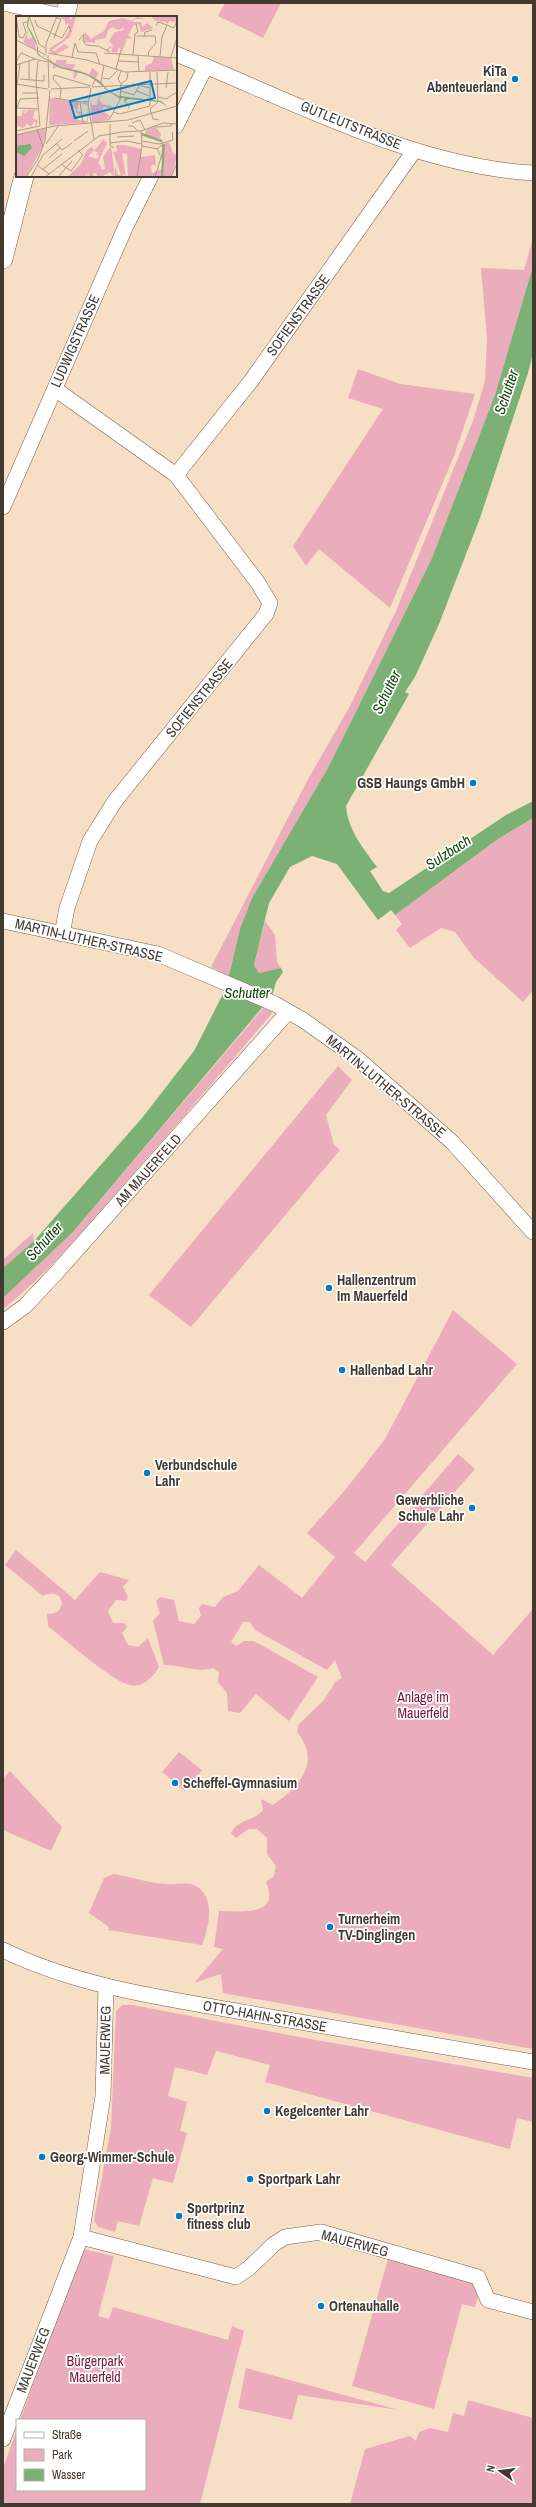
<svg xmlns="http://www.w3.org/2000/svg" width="536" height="2507" font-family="'Archivo Narrow',sans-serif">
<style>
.green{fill:#ebacbb}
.water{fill:#7cb175}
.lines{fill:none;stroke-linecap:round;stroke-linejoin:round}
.minor-casing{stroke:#746049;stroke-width:16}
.tertiary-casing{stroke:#746049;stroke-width:20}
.minor{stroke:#fff;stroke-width:15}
.tertiary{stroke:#fff;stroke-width:19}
.poi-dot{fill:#027dc5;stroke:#fff;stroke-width:1.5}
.labels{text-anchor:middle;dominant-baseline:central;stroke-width:3.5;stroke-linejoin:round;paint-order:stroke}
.poi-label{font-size:14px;font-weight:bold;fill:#42392f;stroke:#fff;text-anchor:start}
.street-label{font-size:14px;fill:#42392f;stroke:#fff}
.park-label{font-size:14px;fill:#78193d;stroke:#fff}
.water-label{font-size:15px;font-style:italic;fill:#12480a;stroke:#fff}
.inset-river{fill:none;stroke:#7cb175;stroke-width:2}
.inset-road{fill:none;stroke:#ae9d88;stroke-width:1}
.view{fill:#027dc5;fill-opacity:0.15;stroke:#027dc5;stroke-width:2}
.inset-edge{fill:none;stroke:#42392f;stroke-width:2}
</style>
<rect width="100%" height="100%" fill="#f6dfc4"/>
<!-- green -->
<g class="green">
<path d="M225,3H281L263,38L218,16Z"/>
<path d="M533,239V266L495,395L432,558L329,766L252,898L240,929L229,976L211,967L306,783L350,706L396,611L473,421L485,381L487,338L481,268L524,270Z"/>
<path d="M358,369L400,384L475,394L454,456L390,608L319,549L306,566L293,546L383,409L348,398Z"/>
<path d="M533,818V990L523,1002L474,958L455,932L441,928L410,948L396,930L402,924L395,915L498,839Z"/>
<path d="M265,921L275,935L277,962L281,968L259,973L254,965Z"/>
<path d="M264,1007L273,1011L270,1016C219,1075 169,1134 117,1192C81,1233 46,1275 3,1309V1298L73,1232Z"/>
<path d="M338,1066L352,1080L326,1115L334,1145L340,1150L191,1327L149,1295Z"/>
<path d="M33,1233L34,1241L3,1268V1260Z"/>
<path d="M453,1310L517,1364L354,1553L365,1562L458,1454L475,1469L391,1565L493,1655L533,1609V2049L223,1993L221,1974L194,1983L223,1949L214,1947L219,1911C241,1911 281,1917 266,1882L274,1876L276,1866L267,1854V1838L257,1829H248L236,1838L231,1833C239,1818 253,1822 263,1810L261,1799L273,1805C299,1787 322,1762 297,1732L299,1724L323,1701L336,1681L342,1678L335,1660L327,1670L255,1630L250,1622H243L231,1642L236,1646L244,1641H254L318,1677L289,1721L256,1694L240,1713L228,1711L227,1693L218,1682L219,1672L213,1668C197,1673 182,1665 164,1665L153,1621L160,1613L156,1601L160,1597L174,1600L179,1621L194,1624L201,1616L199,1608L202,1604L215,1607L223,1597L238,1591L259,1565L302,1598L335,1557L307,1533L346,1489L385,1439Z"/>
<path d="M16,1550L75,1600L100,1572L129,1580L123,1587L128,1597L126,1601L116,1600L108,1611L113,1623H124L127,1627L122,1633L128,1645L138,1647L148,1638L159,1667C153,1677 143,1688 130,1685C111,1681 66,1640 48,1626L47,1614C70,1615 64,1585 43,1596L5,1565Z"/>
<path d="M179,1752L202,1770L185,1791L162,1772Z"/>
<path d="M10,1771L62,1827L51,1851L3,1830V1779Z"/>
<path d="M114,1874C131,1877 149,1883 166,1884C175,1885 188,1881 196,1886C216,1897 209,1928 202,1945L108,1930L109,1927L89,1913L104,1878Z"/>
<path d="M122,2005H133L299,2037L533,2078V2122L517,2118L510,2149L502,2147L265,2082L270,2065L216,2051L207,2075L175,2067L168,2096L187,2102L180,2131L187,2133L173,2183L153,2178L139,2226L118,2221L115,2232L98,2227L94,2220L111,2128L116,2011Z"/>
<path d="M83,2249L114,2256L98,2316L109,2319L113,2307L228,2340L232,2326L244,2331L200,2504H3V2468L17,2429V2490H145V2420H20Z"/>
<path d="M388,2259L475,2282L480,2290L475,2307L462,2304L434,2409L352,2386Z"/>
<path d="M246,2368L395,2409L399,2410L298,2395L292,2420L238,2408Z"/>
<path d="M468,2400L533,2418V2504H350L365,2449L410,2436L416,2441L419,2432L430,2428L448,2432L453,2413L464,2416Z"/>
</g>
<!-- water -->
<path class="water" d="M533,266V353L528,373L480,518L439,624L415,677L405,692L409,694L346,806C348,830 363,848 377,867L370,871L383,891L389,893L506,815L533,801V818L498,839L395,915L391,910L378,920L337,864L312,856L290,867L269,903L254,965L259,973L281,968L283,972L276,982L272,996L73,1232L3,1298V1268L34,1241L142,1118L194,1051L226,988L240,929L252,898L329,766L432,558L495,395Z"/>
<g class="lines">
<defs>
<g id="minor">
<path d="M3,3L66,17"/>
<path d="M176,54C289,99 411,166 533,173"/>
<path d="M176,126L206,66"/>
<path d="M55,389L176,475L258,583L270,603L266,614L115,801L90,841L67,908L62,934"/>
<path d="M176,475L251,381L414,151"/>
<path d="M3,507L125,228L151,176"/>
<path d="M3,921L158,954L275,1004L303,1020L358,1059L452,1142L533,1232"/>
<path d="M3,1322L25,1306L57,1272L288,1012"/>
<path d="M3,1950C79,1987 165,1998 248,2013C343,2029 438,2046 533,2062"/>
<path d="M106,1986L103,2096L81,2237L236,2277L249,2268L274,2244L285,2237L321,2232L478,2277L488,2300L533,2312"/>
<path d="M3,2439L81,2237"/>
</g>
<g id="tertiary">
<path d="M65,17L68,3"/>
<path d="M3,259L24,176"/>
</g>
</defs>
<!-- minor casing -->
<use href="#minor" class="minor-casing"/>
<!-- tertiary casing -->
<use href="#tertiary" class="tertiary-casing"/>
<!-- minor -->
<use href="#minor" class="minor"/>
<!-- tertiary -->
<use href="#tertiary" class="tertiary"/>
</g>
<!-- markers -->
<g class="poi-dot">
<circle cx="515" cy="79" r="4"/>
<circle cx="473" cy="783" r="4"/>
<circle cx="329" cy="1288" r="4"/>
<circle cx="342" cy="1370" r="4"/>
<circle cx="147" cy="1473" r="4"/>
<circle cx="472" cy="1508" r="4"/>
<circle cx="175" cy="1783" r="4"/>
<circle cx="330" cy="1927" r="4"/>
<circle cx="267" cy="2111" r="4"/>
<circle cx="42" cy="2157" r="4"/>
<circle cx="250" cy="2179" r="4"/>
<circle cx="179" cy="2216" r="4"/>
<circle cx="321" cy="2306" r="4"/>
</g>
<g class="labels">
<!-- poi labels -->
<g class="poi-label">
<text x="507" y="71" text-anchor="end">KiTa<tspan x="507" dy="16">Abenteuerland</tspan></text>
<text x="465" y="783" text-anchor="end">GSB Haungs GmbH</text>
<text x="337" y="1280">Hallenzentrum<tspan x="337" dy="16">Im Mauerfeld</tspan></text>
<text x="350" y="1370">Hallenbad Lahr</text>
<text x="155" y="1465">Verbundschule<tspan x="155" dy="16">Lahr</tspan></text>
<text x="464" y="1500" text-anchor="end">Gewerbliche<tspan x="464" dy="16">Schule Lahr</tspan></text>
<text x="183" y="1783">Scheffel-Gymnasium</text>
<text x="338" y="1919">Turnerheim<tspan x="338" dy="16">TV-Dinglingen</tspan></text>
<text x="275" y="2111">Kegelcenter Lahr</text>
<text x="50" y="2157">Georg-Wimmer-Schule</text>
<text x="258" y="2179">Sportpark Lahr</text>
<text x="187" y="2208">Sportprinz<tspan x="187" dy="16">fitness club</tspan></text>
<text x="329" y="2306">Ortenauhalle</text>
</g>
<!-- street labels -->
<g class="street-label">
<text transform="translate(351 125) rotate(22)">GUTLEUTSTRASSE</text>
<text transform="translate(298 315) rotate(-54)">SOFIENSTRASSE</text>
<text transform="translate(75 341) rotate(-66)">LUDWIGSTRASSE</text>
<text transform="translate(199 698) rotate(-51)">SOFIENSTRASSE</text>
<text transform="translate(89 940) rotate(13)">MARTIN-LUTHER-STRASSE</text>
<text transform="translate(386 1086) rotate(40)">MARTIN-LUTHER-STRASSE</text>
<text transform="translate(148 1170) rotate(-48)">AM MAUERFELD</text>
<text transform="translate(265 2016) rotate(10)">OTTO-HAHN-STRASSE</text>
<text transform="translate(105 2040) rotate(-89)">MAUERWEG</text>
<text transform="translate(355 2243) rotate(15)">MAUERWEG</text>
<text transform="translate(33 2360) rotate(-69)">MAUERWEG</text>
</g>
<!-- park labels -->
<g class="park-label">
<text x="423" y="1697">Anlage im<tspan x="423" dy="16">Mauerfeld</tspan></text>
<text x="95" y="2361">Bürgerpark<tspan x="95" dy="16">Mauerfeld</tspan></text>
</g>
<!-- water labels -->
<g class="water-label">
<text transform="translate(506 392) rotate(-71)">Schutter</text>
<text transform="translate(386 692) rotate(-64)">Schutter</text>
<text transform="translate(448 852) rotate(-33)">Sulzbach</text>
<text x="247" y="992">Schutter</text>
<text transform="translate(44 1241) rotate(-47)">Schutter</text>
</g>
</g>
<!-- overview -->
<g transform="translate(16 16)">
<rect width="161" height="161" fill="#f6dfc4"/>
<path d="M43,0H54V5L57,0H60L54,21L36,34L39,35L48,28L53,31L39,39L33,35L34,32L48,23L54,13L52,7L49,9V5ZM135,0H161V7L154,5L150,8V6L140,5ZM121,1L129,3H119L116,6H125L126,11L131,7L137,12L125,16L123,8L118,9L112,19L116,22L111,23L106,36L103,31L101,37L95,36L97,29L92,35L89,34L97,29L93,25L99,16L108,14L107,11L103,14L96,11L92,14L90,22L79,24V27L68,26L69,16L75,23L88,15L93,5L106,2L115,5ZM13,13L11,21L12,23L17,21L21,35L7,26ZM138,41L155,42L158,54L129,55V50L136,47ZM34,43L39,48L40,44H51L50,48H59L58,52L55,53L73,59L76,52L83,57L80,62L85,66L62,56L59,63L57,62L58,55L41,51L37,53V49L31,45ZM31,74L33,81V74L34,82L63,86L61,95L65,96V99L61,98L59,92H56L62,104L71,105V89L64,87L71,85L72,107L76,106L74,84L76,89H81L82,82L85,78L83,83L86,88L96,90L95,93L88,91L86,94L95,101L91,102L94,104L86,105H99L83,106L33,109L34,84L30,108L33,81ZM7,94H10L7,96L9,97L12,94H23L18,95L17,103L22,104L21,109L19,110L20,106H18L15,111L11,108L7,112L2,110L1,112L0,100H6V97ZM139,110L145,118L144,122H137L147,125L148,127L126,120L125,116L129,119L130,114ZM31,112L26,132L10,161H0V119ZM87,123L91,127L81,149L83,147L86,154L89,153L87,141L95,130L99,160V151L102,159H105L97,136L101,135L100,129H109L125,133V141L139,139L140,150L137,148L135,151L136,157L146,153V161H112L111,138L106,137L110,161L107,157V161H99L97,152L98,161L94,156L85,161H82L80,157L77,158L78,161H73V157L71,161V157L69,161H51L65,148L71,134ZM88,123L78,135L83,137L80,138L83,140L81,143L72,140L78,134L76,131L78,129ZM153,126L157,137L161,140L155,161H147V144H144L147,128Z" fill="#ebacbb" fill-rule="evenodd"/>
<path d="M12,0L13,4L12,10L16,17L20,25L22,32V37L25,40L45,51L63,55L72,58L85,66L93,75L103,80L145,85L152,91L144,86L112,83L109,85L114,90L111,95L113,90L108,85L109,82H105L96,77L72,59L44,52L22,39L21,37V30L11,10ZM14,128L16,132L8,140L0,136V130Z" fill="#7cb175"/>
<path class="inset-river" d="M126,118L146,125M146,161L148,128"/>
<path class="inset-road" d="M0,0L3,21L7,22L10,16L7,7L11,6M13,0L23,28L29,32M19,4L21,10L34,16M151,9L158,12L160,7M140,10L142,6L151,9L146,21L144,41M35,17L46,22L53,10L55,16M121,20H139L140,27L133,35L132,40M128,21L129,16L136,14M38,22L45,3L41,2M0,24L30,39M63,24L68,18L67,25L70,29L82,30L94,36M59,27L62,36L80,37L84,49M30,37V28L41,0M32,37L71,44L109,56L161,54M88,37L161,42M32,39L33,72M117,39L119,18L122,16L120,8M122,40L123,56M56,41L59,27M155,41L161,21M13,45V64M22,45L20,65L24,110M103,45L123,46M0,46L5,37L19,43M0,49L19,43L31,46M100,53L105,34M105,55L102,63L105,68M141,56L142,86L134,93L137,103L143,104M87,62L93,63L102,54M4,63L28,65V59M0,68L32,73M117,68L134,72M76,70L79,64L85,66L88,49M76,71L161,67M75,72L72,88L78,123M88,72L105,83M150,72L152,56M35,73L74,71M105,75L118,79L123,70M121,75L133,80M0,76L4,48M7,77H22M142,81L150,83L161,76M38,82L64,86M44,83L45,72L37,63L38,59L75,70M1,92L4,83L23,82M1,92L23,93M97,96L104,98L134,90V56M93,104L104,84L105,68L111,63L112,56M67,107L64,86L72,85M116,107L124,104L129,114M94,108V129L98,132M112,110H117L122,115M140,111L155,110L156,107M21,113L27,131M0,115L24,110M0,119L38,110L112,104L161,90M101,121L118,120M58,125L72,115M126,125L143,128L154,125L157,124L156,116M94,127L110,125L126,128M30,128L43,109M126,130L142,133M44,132L46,134L56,127M144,139L141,133L146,129M33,142L44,132L40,127M45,148L55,155L67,139L62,134M21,149L33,158M27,153L46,138M10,161L22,143L29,125L34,74M15,161L27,139L46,123M29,161L83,120L106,116L125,115L147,107L161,108M42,161L56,145M121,161L126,130L125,115M139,161L147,135L146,127M155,161L161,147"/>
<path class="view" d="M135,65L139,82L59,102L54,85Z"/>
<rect width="161" height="161" class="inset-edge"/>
</g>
<!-- border -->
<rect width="536" height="2507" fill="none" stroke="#42392f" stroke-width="8"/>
<!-- legend -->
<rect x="16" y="2419" width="130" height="72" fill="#ffffff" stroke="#b3b0ac"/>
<rect x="24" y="2432" width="20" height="6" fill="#ffffff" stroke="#b3b0ac"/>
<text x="52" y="2439" font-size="12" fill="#42392f">Straße</text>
<rect x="24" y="2449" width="20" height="12" fill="#ebacbb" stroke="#b3b0ac"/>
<text x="52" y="2459" font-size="12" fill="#42392f">Park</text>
<rect x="24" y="2469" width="20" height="12" fill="#7cb175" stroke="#b3b0ac"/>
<text x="52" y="2479" font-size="12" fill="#42392f">Wasser</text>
<!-- north arrow -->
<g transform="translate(500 2471) rotate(284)" stroke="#ffffff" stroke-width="3" paint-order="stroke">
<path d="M0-3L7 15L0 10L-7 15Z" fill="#42392f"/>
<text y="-6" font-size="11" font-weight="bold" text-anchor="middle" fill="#42392f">N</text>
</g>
</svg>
